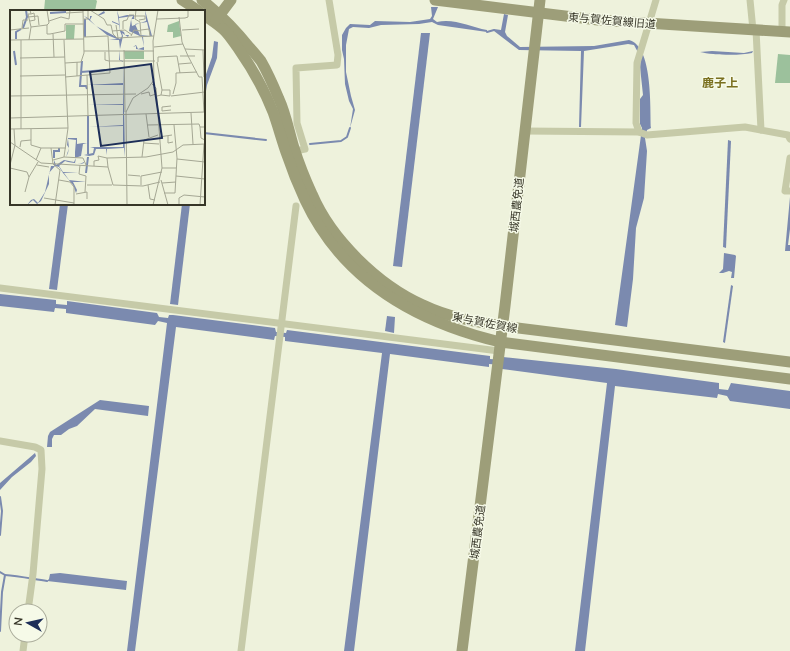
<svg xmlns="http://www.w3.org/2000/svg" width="790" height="651" font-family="Lato,'Noto Sans JP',sans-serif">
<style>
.green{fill:#9cc19c}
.water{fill:#7b8aaf}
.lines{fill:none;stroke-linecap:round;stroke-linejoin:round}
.stream{stroke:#7b8aaf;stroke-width:2}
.street{stroke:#c6caa8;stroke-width:7}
.secondary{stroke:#9d9e79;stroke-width:11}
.labels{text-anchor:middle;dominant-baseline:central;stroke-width:3;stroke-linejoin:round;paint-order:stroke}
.street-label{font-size:11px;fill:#373628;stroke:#f6fae8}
.neighbourhood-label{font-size:12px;font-weight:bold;fill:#7a701f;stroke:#f6fae8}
.inset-river{fill:none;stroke:#7b8aaf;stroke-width:2}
.inset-road{fill:none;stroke:#a5a794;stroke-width:1}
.view{fill:#1d2e58;fill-opacity:0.15;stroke:#1d2e58;stroke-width:2}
.inset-edge{fill:none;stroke:#373628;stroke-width:2}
</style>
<rect width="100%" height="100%" fill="#eef2dc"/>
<!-- green -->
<g class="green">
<path d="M45,0H96L97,1L95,11H44Z"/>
<path d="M778,54L790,55V83H775Z"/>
</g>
<!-- water -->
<g class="water">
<path d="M431,7H438L433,19L437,22C454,18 470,27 487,30V32L438,25L432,22L419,24L381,25L369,28L353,27L349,29L346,45V72L351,96L355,110L350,128L353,109L349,101L345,84L344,59L342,50V35L346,28L350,24L370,25L375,21L410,22L430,19L432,16Z"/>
<path d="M504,14L508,15L505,32L507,36L520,47L594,46L629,40C653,46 650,107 651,128L647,130L645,138L647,151L644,198L636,228L633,279L627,327L615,325L642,128L640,124V99L643,95L640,67L641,58L634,45L628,44L584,51L581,127H579L581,51L519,50L494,31V29L501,30Z"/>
<path d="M421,33H430L402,267L393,266Z"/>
<path d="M214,41L218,42L217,58L207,85L204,103V137V80L212,57Z"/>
<path d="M712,51L744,53L753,51L752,53C739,56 712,55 700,52Z"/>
<path d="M728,140L731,141L726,248L723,247Z"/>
<path d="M790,197V229L788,245H790V251H785Z"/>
<path d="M60,204H68L57,290L49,289Z"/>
<path d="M182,204H190L178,305L170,304Z"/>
<path d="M724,253L735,255L736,256L734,278H731L732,272L729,271L723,273H719L723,269Z"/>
<path d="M731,285L733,286L725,343L723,342Z"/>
<path d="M0,294L56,300V304L67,305V301L157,313L159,317L168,318L169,315H173L275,328L276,332L286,333L287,330L490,356V359L503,360V357L616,369L719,383V389L728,390L731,383L790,391V409L730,401L727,396L718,394L717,398L615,386L585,651H575L607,383L502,369V365L489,364V367L390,354L354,651H344L382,353L285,341V337L275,336L274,340L176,327L135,651H127L167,323L158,321L155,325L66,313V309L55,308L54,312L0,306Z"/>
<path d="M387,316L395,317L394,333L385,331Z"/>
<path d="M100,400L149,406L148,416L95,409L77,426L69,429L61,435H54L52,439V447H47L48,436L50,432Z"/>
<path d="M35,453L36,456L31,462L12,477L0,490V483Z"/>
<path d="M60,573L127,581L126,590L47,581L49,579L50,574Z"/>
</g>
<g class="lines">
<!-- stream -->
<g class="stream">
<path d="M487,32L494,30"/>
<path d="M204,133L266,140"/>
<path d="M310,144L341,141L347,137L350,128"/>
<path d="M0,497L2,511L0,535"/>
<path d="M0,572L5,575L2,592L0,631"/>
<path d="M5,575C19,576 33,579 47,581"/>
</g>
<!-- street -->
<g class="street">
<path d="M750,0L753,30"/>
<path d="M756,30L761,130L788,135L790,139"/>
<path d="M782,31V5L784,0"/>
<path d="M524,131L639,132L647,135L745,127L761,130"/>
<path d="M639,132L636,123L637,63L656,0"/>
<path d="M295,151L305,149L297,123L296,68L337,65L338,55L329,0"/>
<path d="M790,158L785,191H790"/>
<path d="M0,288L499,351"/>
<path d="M0,441L35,447L41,450L42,469L33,574L28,611"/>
<path d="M23,651L25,635"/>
<path d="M241,651L296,206"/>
</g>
<!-- secondary -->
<g class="secondary">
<path d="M182,0L199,11"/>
<path d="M202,0C221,15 234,28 249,47C253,51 257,56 261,61C268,73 274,87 279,99C286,114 289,132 294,148C299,164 305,179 312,194C331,239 378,285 423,305C448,317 475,322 502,326L790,362"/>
<path d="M435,0L598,20L790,32"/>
<path d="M204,15C211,20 219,25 225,31C230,36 234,43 238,48C252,68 264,89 273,112C278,126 282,141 287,155C292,170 298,185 305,200C343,281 416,322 500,342L790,379"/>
<path d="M216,20L231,0"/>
<path d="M462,651L505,306L540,0"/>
</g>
</g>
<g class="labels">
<!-- street labels -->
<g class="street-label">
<text transform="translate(612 20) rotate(5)">東与賀佐賀線旧道</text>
<text transform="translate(516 205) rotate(-84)">城西農免道</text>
<text transform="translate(485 322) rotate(11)">東与賀佐賀線</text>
<text transform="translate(477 532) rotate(-83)">城西農免道</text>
</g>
<!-- neighbourhood labels -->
<g class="neighbourhood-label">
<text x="720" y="82">鹿子上</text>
</g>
</g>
<!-- overview -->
<g transform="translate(10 10)">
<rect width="195" height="195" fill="#eef2dc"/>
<path d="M169,11L171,26L163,28V22H157L158,15ZM56,15H65L64,29H56ZM114,41H134V49H115Z" fill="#9cc19c"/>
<path d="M107,0L109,7L117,5H124V9H121L122,16L136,11L135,0L142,26L133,27L134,37V40L126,39V36L123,37L126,35L128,39L134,37L132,27L119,21L121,10L123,6L109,8L110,20L114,22L115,25H119L118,27L112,23L113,26L110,39L109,30H99L107,29L97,25L74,6L80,9V6H82L80,10L86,16L110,29L112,26L110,21L109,15L102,12V8L96,10L88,6V5L94,1L95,3L88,6L96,10L102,8V11L109,14ZM137,12L140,26L130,25L125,14ZM110,40V50L113,51L115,147L114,138L97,139L96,145V139H86L84,145L79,146L74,145V153L71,154L58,152L55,151L49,156L53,162L68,163H54L59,170L76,172H63L67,180L66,183L63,175L53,163L49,157L45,156L39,163V174L31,191L27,194L23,190L17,195L21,190L24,189L28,193L30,190L35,182L41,156H44V150L46,155L54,150L64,152L66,148L65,153L70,154L74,152V145L83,143L84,138L80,137H113V116L79,117L113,115V95H78L113,94V75H77L113,73V52L109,50ZM58,128H67V134L73,133L77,134H73L71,146L65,148V142L60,143L65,142L66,130L58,129L59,138L58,143L56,147L59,138L57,135Z" fill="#7b8aaf" fill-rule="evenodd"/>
<path class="inset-river" d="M40,3L56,2M75,9V27M13,18L17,7L16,0M6,29V22L11,19M4,41L6,55M72,51L70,76H76L77,79M71,62L95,60M78,105V144M44,148V141H49V138M76,163L78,147"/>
<path class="inset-road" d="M80,0L94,9L97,15H101L103,24L107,28L144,26M126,0L125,9L130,12L131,26M56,3L73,2M124,6H135V9L129,10M18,7L28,6L29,15M169,7L172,32L178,46L189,67H192L194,102M74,9H78V0M147,9L175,8L178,7V0M20,11L25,10L24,3L21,4M39,11L51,7L59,9L60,0M37,15L39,13L37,0M106,15L108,28M21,17L37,15V24H40L55,21V14H74M12,18L13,10H18M113,19V11L117,10L119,5H124M0,20L19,18M131,20L139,19L140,26M172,20L189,19M102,21L115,20L122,25M43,24L44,47M121,26L124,20L131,21M0,30L74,29M11,30V119M19,30L21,17L18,4H21L20,0M54,30L55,53L71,52L74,43L73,0M144,37L173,34M175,39L195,40M114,40L115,102M193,40L194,67M74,41H144M95,42V50L99,51H145M170,46H185M10,48L55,47M148,52V47L167,46L170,63M169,54L181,53M77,65L78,106M10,66L55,65M67,66V52M55,67L100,63L98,26L74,27M142,74L146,78L152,158L143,195M131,84L139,82L140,86L146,84M163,84L166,73V63L187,62M151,85L160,86V80H152M0,86L126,84M147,86L151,85L152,80L147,52M161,86L195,82M161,96L152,97V101L161,100M181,103L183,134M136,104L139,127M0,108L195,102M137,115L189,114L190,117H195M190,117L191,128L195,130M0,119L58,118M21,119V135L31,138M158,126V133L163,132M149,127L162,125M0,132L31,153L98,157L103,175L133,176L150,172M134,133L149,134M10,137L11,131L21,130M41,138L43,154L50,160L45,195M54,147L58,118L55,53M132,147L134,130L148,125M167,149L195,152M26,150L31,138H56M43,150L54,147L73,148L76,155M0,155L5,135L4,119M27,155L39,157M70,155L69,164L76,166L75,182M84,156V151L89,150L88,146L97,148M98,157L97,148L136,147L163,142L173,135L195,134M0,158L17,162L19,167M152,158H166M118,165L130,166M166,166L195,169M49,170L60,172L64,177V195M151,170L158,195M152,173L166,172M77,175H102M131,175V166L152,162M138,175L140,189L145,190M15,182L19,167L28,152M154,183H165L167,148L164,115M66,184L77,182V189M34,188L64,193M117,195L116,102L123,88L138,78L144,70L143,31L148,0M169,195V188L174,185L195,187M190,195L194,134"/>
<path class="view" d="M141,54L152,128L91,136L80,62Z"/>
<rect width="195" height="195" class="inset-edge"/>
</g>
<!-- north arrow -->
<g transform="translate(28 623) rotate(278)"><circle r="19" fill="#f6fae8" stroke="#aaac9b"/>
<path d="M0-3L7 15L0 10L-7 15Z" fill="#1d2e58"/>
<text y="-6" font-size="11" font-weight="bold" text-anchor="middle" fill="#373628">N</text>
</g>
</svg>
